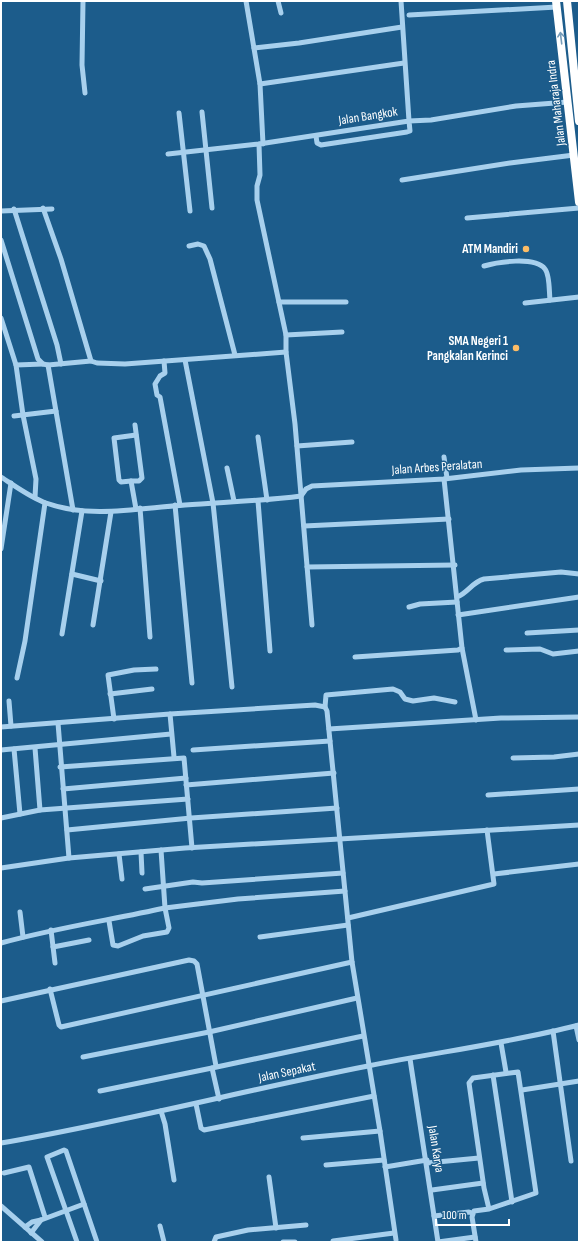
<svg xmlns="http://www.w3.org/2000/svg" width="580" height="1243" font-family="'Sofia Sans Condensed',sans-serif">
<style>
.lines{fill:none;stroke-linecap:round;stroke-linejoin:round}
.minor{stroke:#a8d0ed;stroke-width:5}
.highway{stroke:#fff;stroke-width:8}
.oneway{stroke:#779db9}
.poi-dot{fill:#fdbd66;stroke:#1c5c8b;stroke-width:1.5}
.labels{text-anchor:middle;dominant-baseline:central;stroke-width:3;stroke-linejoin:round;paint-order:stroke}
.street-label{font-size:13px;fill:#fff;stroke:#1c5c8b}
.poi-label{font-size:13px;font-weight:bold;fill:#fff;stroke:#1c5c8b;text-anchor:end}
</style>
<rect width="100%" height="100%" fill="#1c5c8b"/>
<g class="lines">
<!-- minor -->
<g class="minor">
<path d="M83,1L82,65L85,93"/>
<path d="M246,1L260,84L263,144"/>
<path d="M278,1L281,13"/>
<path d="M409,15L557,7"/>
<path d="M254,48L299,43L402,27"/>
<path d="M260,84L404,63"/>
<path d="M202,112L212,208"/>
<path d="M179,113L190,211"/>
<path d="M316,136L317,143L321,145L407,132L410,131L409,121L431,120L516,106L568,102"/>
<path d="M259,144L260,175L257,186V200L286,335V352L295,424L312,625"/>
<path d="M168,154L259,144L409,121L401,1"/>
<path d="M402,180L510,163L574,155"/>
<path d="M43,208L61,259L91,361L97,363L125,364L286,352"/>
<path d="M14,209L57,345L61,364"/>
<path d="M1,211L52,209"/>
<path d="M467,218L579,208"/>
<path d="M1,240L38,359L43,364L48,365L91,361"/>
<path d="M189,246L198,244L204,246L210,259L235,355"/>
<path d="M484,266C497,262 535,256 545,269C550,275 549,292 550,300"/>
<path d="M279,302H346"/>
<path d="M525,303L579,297"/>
<path d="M1,318L16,365L43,364"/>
<path d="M286,335L342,332"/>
<path d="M185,360L213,503L232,687"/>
<path d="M164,361L165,373L160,376L155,384L157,395L160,397L180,505"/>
<path d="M16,365L23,415L36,479L35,497"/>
<path d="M48,365L73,510"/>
<path d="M14,416L56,411"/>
<path d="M136,435L114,438L119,480L121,482L131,481L136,509"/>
<path d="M258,437L267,500"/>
<path d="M297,446L352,442"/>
<path d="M444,457L447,478"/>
<path d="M227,468L234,501"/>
<path d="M1,477C15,486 31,498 46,503C91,519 140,508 185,505C224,502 263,501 301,496"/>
<path d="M131,481H139L142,478L135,425"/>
<path d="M301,496L306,489L312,486L444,479L521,470L579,468"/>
<path d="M258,501L270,651"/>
<path d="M175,505L192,683"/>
<path d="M140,508L150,637"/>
<path d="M304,526L449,519"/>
<path d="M1,549L11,483"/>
<path d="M307,567L455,565"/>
<path d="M72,574L101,581"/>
<path d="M457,597C468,593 472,582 484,579L561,572L579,574"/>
<path d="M409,607L420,604L457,602"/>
<path d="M458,615L579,597"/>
<path d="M93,625L111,512"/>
<path d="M527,633L579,630"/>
<path d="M62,634L82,511"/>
<path d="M462,648L476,720"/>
<path d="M506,650L540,649L553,654L579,651"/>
<path d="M355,657L458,650L462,648L444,479"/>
<path d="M17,678L25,641L45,503"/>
<path d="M110,694L152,689"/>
<path d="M9,701L11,726"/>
<path d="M170,714L315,705L325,707"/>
<path d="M114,719L108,675L134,670L156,669"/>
<path d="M58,723L69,858"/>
<path d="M1,727L170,714L174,757"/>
<path d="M329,729L501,718L579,717"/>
<path d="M35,748L40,810"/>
<path d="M14,749L20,814"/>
<path d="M1,750L171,734"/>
<path d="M193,750L330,741"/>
<path d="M513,758L554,757L579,754"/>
<path d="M60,767L184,758L192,848"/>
<path d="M186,785L334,773"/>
<path d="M63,789L186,778"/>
<path d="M488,795L579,789"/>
<path d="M1,818L40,810L188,799"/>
<path d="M67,830L191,818L337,808"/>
<path d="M141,852L142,873"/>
<path d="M119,854L122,879"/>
<path d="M1,868L69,858L185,848L579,825"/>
<path d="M494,874L579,864"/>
<path d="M145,889L193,882L202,883L343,873"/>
<path d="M20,912L23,937"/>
<path d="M348,918L494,884L487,830"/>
<path d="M109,921L113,945L118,946L143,936L167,932L169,928L165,908L238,899L345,891"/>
<path d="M51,930L55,963"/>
<path d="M260,937L348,925"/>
<path d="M1,943C55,928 110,920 165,908L161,850"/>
<path d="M53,947L89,940"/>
<path d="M50,989L59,1025L61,1027L352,962"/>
<path d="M1,1001L189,960L194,961L197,964L216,1066"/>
<path d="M576,1026L579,1040"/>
<path d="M553,1031L571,1161"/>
<path d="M501,1043L506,1072"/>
<path d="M83,1057L209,1032L357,998"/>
<path d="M410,1059L438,1242"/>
<path d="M493,1075L512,1202"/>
<path d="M522,1090L579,1081"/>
<path d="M100,1091L212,1068"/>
<path d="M219,1099L212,1068L363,1036"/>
<path d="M196,1104L201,1128L204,1130L374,1096"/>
<path d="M161,1111L165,1124L174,1180"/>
<path d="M303,1138L380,1131"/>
<path d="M1,1143C124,1122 245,1090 368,1066C438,1052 509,1043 579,1025"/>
<path d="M427,1163L479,1158"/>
<path d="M326,1165L384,1160"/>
<path d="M385,1167L427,1160"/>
<path d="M4,1173L29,1167L45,1217"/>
<path d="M269,1177L276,1228"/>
<path d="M432,1190L483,1183"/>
<path d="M1,1206L42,1242"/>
<path d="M434,1216L469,1212L472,1213"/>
<path d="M160,1226L164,1242"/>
<path d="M25,1227L32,1222L41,1220L84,1204"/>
<path d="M31,1233L41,1220"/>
<path d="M396,1240L380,1131L352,962L330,741L327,711L325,707L326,695L393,689L400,692L405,699L413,701L434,698L455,702"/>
<path d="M333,1241L394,1233"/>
<path d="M77,1242L47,1157L64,1150L66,1151L97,1242"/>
<path d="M214,1242L216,1237L248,1230L306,1225"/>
<path d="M283,1242H295"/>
<path d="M438,1242L475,1237"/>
<path d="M476,1242L472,1217L474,1211L489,1209L536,1193L518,1072L473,1078L469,1083L484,1188L489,1209"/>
</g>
<!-- highway -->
<g class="highway">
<path d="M556,1L579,202"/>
<path d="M567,1L579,121"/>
</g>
</g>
<!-- one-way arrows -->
<defs><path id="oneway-shaft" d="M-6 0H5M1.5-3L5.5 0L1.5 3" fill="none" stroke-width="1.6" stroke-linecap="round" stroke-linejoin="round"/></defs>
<use class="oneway" href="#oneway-shaft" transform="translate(561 38) rotate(-97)"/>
<!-- markers -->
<g class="poi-dot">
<circle cx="526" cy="249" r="4"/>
<circle cx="516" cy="348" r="4"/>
</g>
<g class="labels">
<!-- street labels -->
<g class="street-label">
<text transform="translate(556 103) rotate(-97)">Jalan Maharaja Indra</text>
<text transform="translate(368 116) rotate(-9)">Jalan Bangkok</text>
<text transform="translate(437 467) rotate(-4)">Jalan Arbes Peralatan</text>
<text transform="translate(287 1072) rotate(-12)">Jalan Sepakat</text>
<text transform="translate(436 1149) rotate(81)">Jalan Karya</text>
</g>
<!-- poi labels -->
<g class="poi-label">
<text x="518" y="249">ATM Mandiri</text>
<text x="508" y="341">SMA Negeri 1<tspan x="508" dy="15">Pangkalan Kerinci</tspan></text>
</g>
</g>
<!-- border -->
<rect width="580" height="1243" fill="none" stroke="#ffffff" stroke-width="4"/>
<!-- scale -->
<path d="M436 1219v6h73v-6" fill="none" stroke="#ffffff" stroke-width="2"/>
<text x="442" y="1219" font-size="12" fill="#ffffff" stroke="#1c5c8b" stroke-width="3" paint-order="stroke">100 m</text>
</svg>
